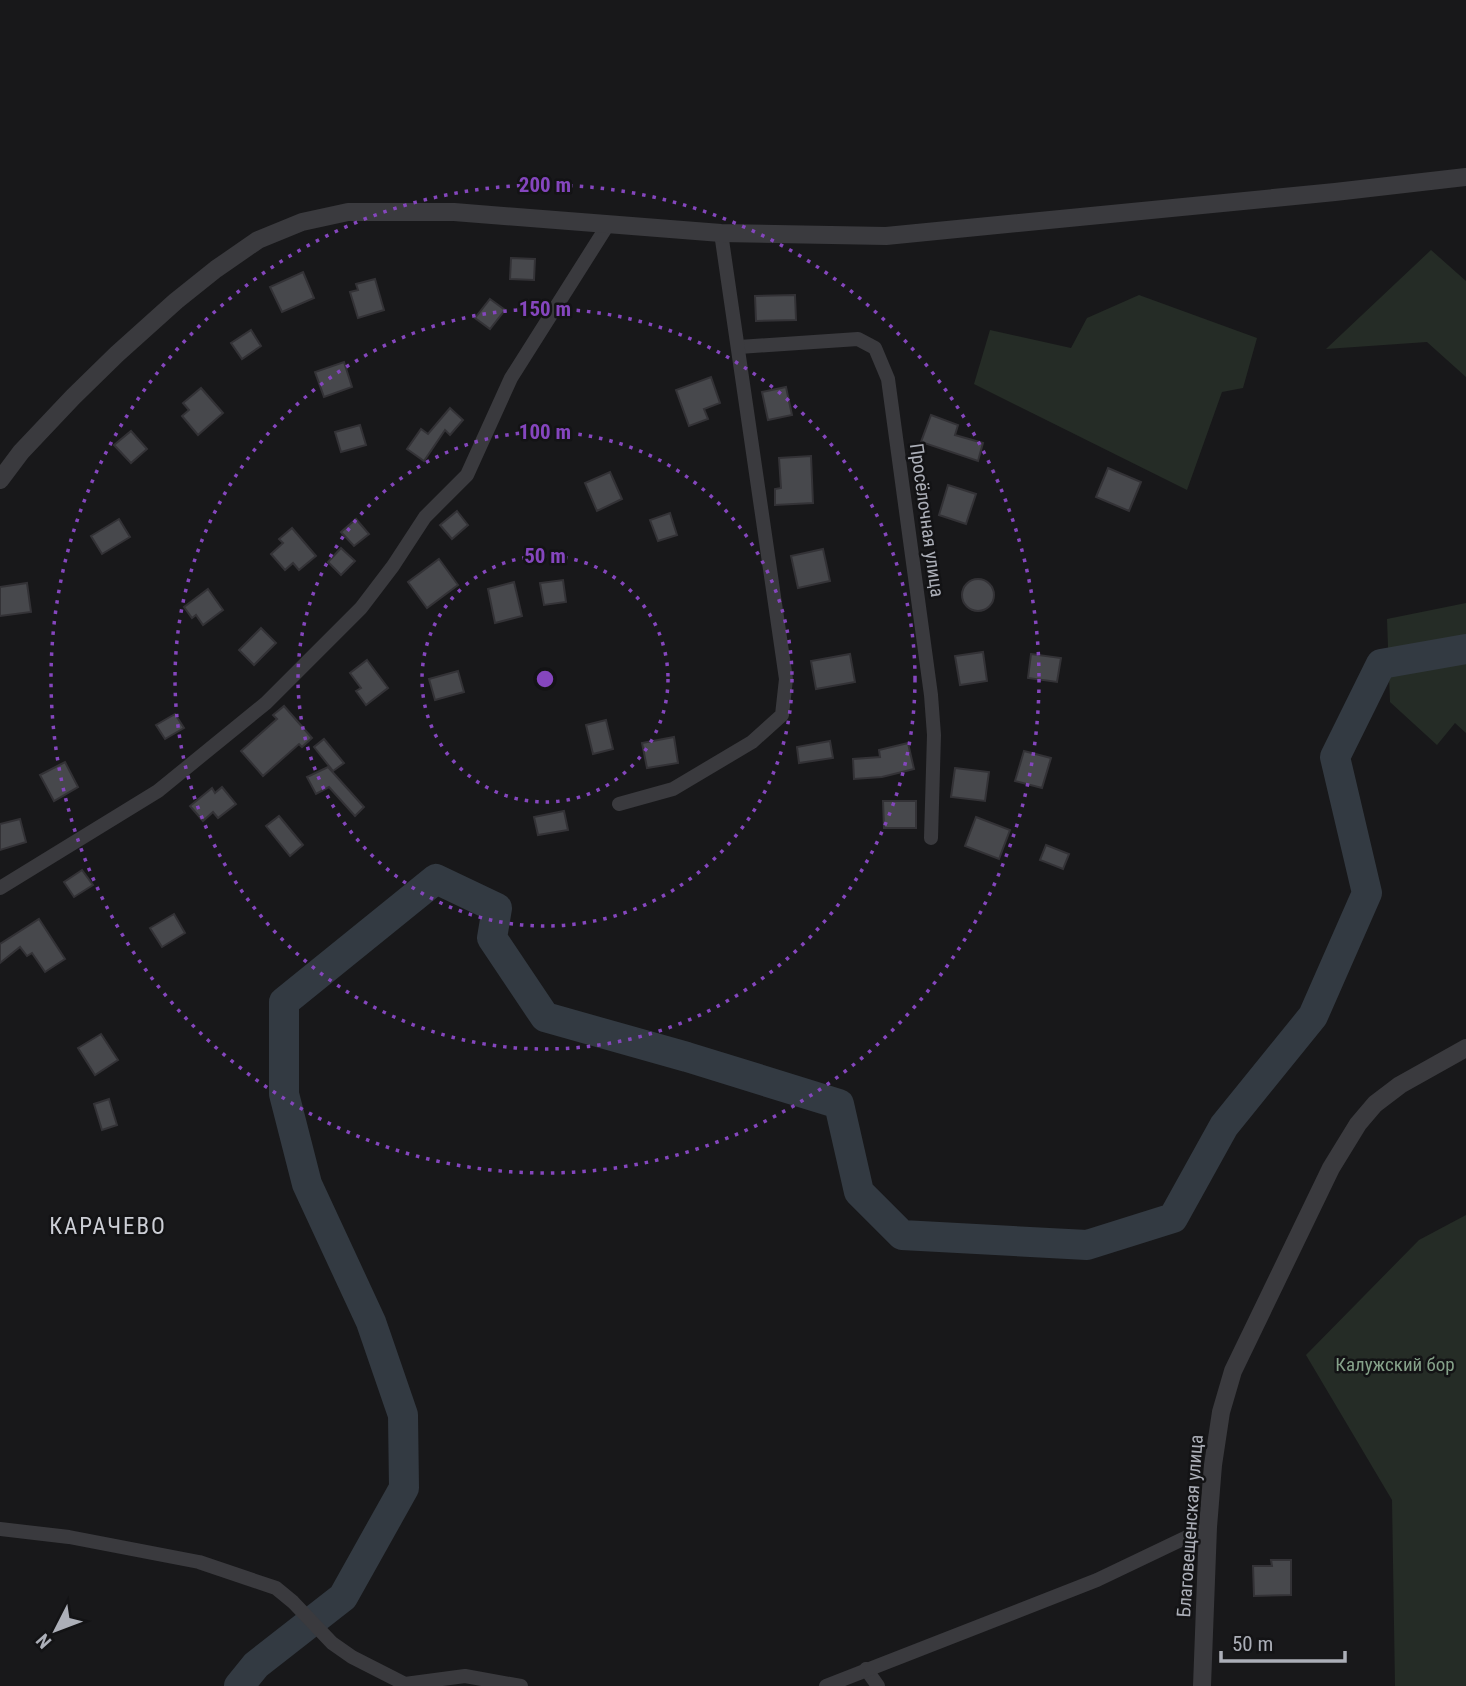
<svg xmlns="http://www.w3.org/2000/svg" width="1466" height="1686" font-family="'Roboto Condensed',sans-serif">
<style>
.green{fill:#252c26}
.lines{fill:none;stroke-linecap:round;stroke-linejoin:round}
.river{stroke:#333a42;stroke-width:30}
.building{fill:#47484c;stroke:#333236;stroke-width:2}
.minor{stroke:#3a3a3e;stroke-width:14}
.tertiary{stroke:#3a3a3e;stroke-width:18}
.ring{fill:none;stroke:#8546be;stroke-width:3.5;stroke-dasharray:3.5 7}
.labels{text-anchor:middle;dominant-baseline:central;stroke-width:5;stroke-linejoin:round;paint-order:stroke}
.street-label{font-size:19px;fill:#acafb8;stroke:#131315}
.park-label{font-size:19px;fill:#85a189;stroke:#131315}
.quarter-label{font-size:23px;letter-spacing:2px;fill:#ccced5;stroke:#131315}
.centre{fill:#8546be;stroke:#131315;stroke-width:3.5}
.ring-label{font-size:21px;text-anchor:middle;font-weight:bold;fill:#8546be;stroke:#131315;stroke-width:5;stroke-linejoin:round;paint-order:stroke}
</style>
<rect width="100%" height="100%" fill="#18181a"/>
<!-- green -->
<g class="green">
<path d="M1431,250L1466,281V377L1427,342L1326,349Z"/>
<path d="M1139,295L1257,338L1243,388L1222,392L1187,490L974,384L990,330L1071,348L1087,318Z"/>
<path d="M1466,603V733L1455,723L1437,745L1390,702L1387,619Z"/>
<path d="M1466,1215V1686H1395L1392,1500L1306,1355L1419,1240Z"/>
</g>
<g class="lines">
<!-- river -->
<path class="river" d="M239,1686L256,1665L343,1597L404,1488L403,1415L371,1322L307,1184L284,1094V1002L436,879L497,908L492,938L545,1017L687,1057L839,1104L859,1192L902,1235L1087,1245L1173,1218L1224,1126L1313,1016L1367,893L1335,757L1381,664L1466,649"/>
</g>
<!-- building -->
<g class="building">
<path d="M511,258L535,259L534,280L510,279Z"/>
<path d="M303,272L314,298L282,312L270,287Z"/>
<path d="M375,279L384,310L358,318L350,292L358,290L356,284Z"/>
<path d="M795,295L796,320L756,321L755,296Z"/>
<path d="M490,299L505,310L490,329L475,318Z"/>
<path d="M251,330L261,346L242,359L231,343Z"/>
<path d="M344,362L352,387L324,397L315,372Z"/>
<path d="M711,377L720,403L704,409L708,419L689,426L676,390Z"/>
<path d="M786,387L792,415L768,420L762,392Z"/>
<path d="M201,388L223,413L198,435L182,416L189,410L183,403Z"/>
<path d="M450,408L463,420L450,435L445,430L424,461L407,449L421,429L428,434Z"/>
<path d="M931,415L958,425L955,435L983,443L978,461L921,442Z"/>
<path d="M360,425L366,445L341,452L335,432Z"/>
<path d="M131,431L147,449L131,463L114,445Z"/>
<path d="M811,456L813,503L775,505V489L781,488L779,458Z"/>
<path d="M1108,468L1141,482L1129,511L1096,497Z"/>
<path d="M610,472L622,499L597,511L585,483Z"/>
<path d="M948,485L976,494L966,524L939,515Z"/>
<path d="M457,511L468,525L452,539L440,525Z"/>
<path d="M670,513L677,535L658,541L650,520Z"/>
<path d="M119,519L130,537L102,554L91,536Z"/>
<path d="M356,519L369,534L354,546L341,532Z"/>
<path d="M292,528L316,556L299,570L293,563L285,570L271,554L283,543L279,539Z"/>
<path d="M341,548L355,561L341,575L328,562Z"/>
<path d="M823,549L830,581L798,588L791,556Z"/>
<path d="M439,559L458,585L427,608L408,582Z"/>
<circle cx="978" cy="595" r="16"/>
<path d="M563,580L566,602L544,605L540,583Z"/>
<path d="M514,582L522,616L495,623L488,589Z"/>
<path d="M27,583L31,612L0,616V587Z"/>
<path d="M208,589L223,610L203,625L196,615L192,618L184,607Z"/>
<path d="M261,628L276,643L254,665L239,650Z"/>
<path d="M983,652L987,681L960,685L955,656Z"/>
<path d="M850,654L855,682L816,689L811,661Z"/>
<path d="M1031,654L1061,658L1057,682L1028,678Z"/>
<path d="M367,660L388,688L366,705L356,691L361,688L350,673Z"/>
<path d="M458,671L464,692L435,700L429,679Z"/>
<path d="M284,706L312,738L302,747L299,744L263,776L241,751L277,719L273,715Z"/>
<path d="M175,714L184,728L165,739L156,725Z"/>
<path d="M606,720L613,749L593,754L586,725Z"/>
<path d="M674,737L678,763L647,768L642,743Z"/>
<path d="M324,739L344,763L333,771L314,747Z"/>
<path d="M830,741L833,758L799,763L797,747Z"/>
<path d="M908,743L914,769L882,777L854,779L853,759L880,757L879,750Z"/>
<path d="M1024,751L1051,758L1042,788L1015,781Z"/>
<path d="M65,762L78,787L54,801L40,775Z"/>
<path d="M328,767L364,807L355,816L329,787L316,794L307,777Z"/>
<path d="M955,768L989,772L985,801L951,797Z"/>
<path d="M222,787L236,804L218,818L213,812L203,821L190,806L212,788L215,793Z"/>
<path d="M883,801H916V828H884Z"/>
<path d="M564,811L568,830L538,835L534,817Z"/>
<path d="M279,816L303,845L290,856L266,826Z"/>
<path d="M976,817L1010,830L999,859L965,846Z"/>
<path d="M20,819L26,842L0,850V824Z"/>
<path d="M1046,845L1069,854L1063,869L1040,860Z"/>
<path d="M82,870L93,885L74,897L64,882Z"/>
<path d="M174,914L185,933L162,947L150,928Z"/>
<path d="M39,919L65,959L45,972L32,953L27,956L20,947L0,963V944Z"/>
<path d="M101,1034L118,1060L95,1075L78,1048Z"/>
<path d="M109,1099L117,1125L102,1130L94,1104Z"/>
<path d="M1271,1560H1291V1595L1254,1596L1253,1566H1272Z"/>
</g>
<g class="lines">
<!-- minor -->
<g class="minor">
<path d="M739,347L858,339L875,348L888,379L931,695L934,735L931,838"/>
<path d="M619,804L673,789L752,742L782,715L786,679L721,233"/>
<path d="M0,888L158,791L266,703L361,608L393,566L425,517L467,475L511,378L609,223"/>
<path d="M0,1529L69,1537L199,1562L276,1588L293,1602L332,1643L352,1657L405,1684L465,1676L521,1686"/>
<path d="M866,1669L878,1686"/>
<path d="M826,1686L1097,1580L1208,1527"/>
</g>
<!-- tertiary -->
<g class="tertiary">
<path d="M0,480L21,452L73,397L117,354L176,301L216,269L258,240L302,222L348,212H454L721,233L886,236L1335,192L1466,177"/>
<path d="M1202,1686L1208,1527L1213,1465L1221,1412L1233,1371L1331,1168L1358,1124L1375,1104L1400,1085L1466,1048"/>
</g>
</g>
<!-- distance rings -->
<g class="ring">
<circle cx="545" cy="679" r="123"/>
<circle cx="545" cy="679" r="247"/>
<circle cx="545" cy="679" r="370"/>
<circle cx="545" cy="679" r="494"/>
</g>
<g class="labels">
<!-- street labels -->
<g class="street-label">
<text transform="translate(927 520) rotate(82)">Просёлочная улица</text>
<text transform="translate(1190 1526) rotate(-86)">Благовещенская улица</text>
</g>
<!-- park labels -->
<g class="park-label">
<text x="1395" y="1364">Калужский бор</text>
</g>
<!-- quarter labels -->
<g class="quarter-label">
<text x="108" y="1226">КАРАЧЕВО</text>
</g>
</g>
<circle cx="545" cy="679" r="10" class="centre"/>
<g class="ring-label">
<text x="545" y="192">200 m</text>
<text x="545" y="316">150 m</text>
<text x="545" y="439">100 m</text>
<text x="545" y="563">50 m</text>
</g>
<!-- north arrow -->
<g transform="translate(56 1630) rotate(228)" stroke="#131315" stroke-width="5" paint-order="stroke">
<path d="M0-5L12 26L0 18L-12 26Z" fill="#acafb8"/>
<text y="-10" font-size="19" font-weight="bold" text-anchor="middle" fill="#acafb8">N</text>
</g>
<!-- scale -->
<path d="M1221 1651v10h124v-10" fill="none" stroke="#acafb8" stroke-width="3.5"/>
<text x="1232" y="1651" font-size="21" fill="#acafb8" stroke="#131315" stroke-width="5" paint-order="stroke">50 m</text>
</svg>
